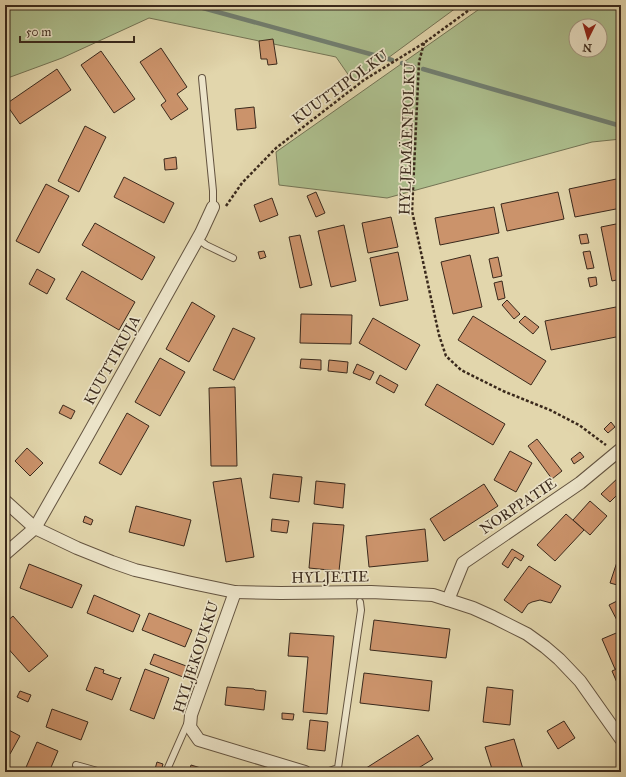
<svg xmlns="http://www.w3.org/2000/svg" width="626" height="777" font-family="'IM FELL Great Primer',serif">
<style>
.green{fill:#adbf8e;stroke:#747455;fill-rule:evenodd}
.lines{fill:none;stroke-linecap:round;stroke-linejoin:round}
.stream{stroke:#717f71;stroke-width:4.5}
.building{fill:#cb936b;stroke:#3a291c}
.lane-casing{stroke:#645440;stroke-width:8}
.street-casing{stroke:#645440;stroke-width:14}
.path{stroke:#3a291c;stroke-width:2.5;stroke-dasharray:3 2;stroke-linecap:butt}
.lane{stroke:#ece4c9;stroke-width:6}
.street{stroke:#ece4c9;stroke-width:12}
.labels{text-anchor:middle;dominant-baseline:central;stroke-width:3.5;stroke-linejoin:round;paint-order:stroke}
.street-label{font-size:15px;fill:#3a291c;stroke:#ece4c9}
</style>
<rect width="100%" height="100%" fill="#e2d6ac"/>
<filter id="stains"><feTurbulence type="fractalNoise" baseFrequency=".005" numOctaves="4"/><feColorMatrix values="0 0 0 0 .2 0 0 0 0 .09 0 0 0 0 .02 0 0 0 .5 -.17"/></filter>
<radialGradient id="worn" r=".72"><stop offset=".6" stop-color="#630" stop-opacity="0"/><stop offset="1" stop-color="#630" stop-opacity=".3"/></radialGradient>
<!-- green -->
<g class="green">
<path d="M5,5H460L354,83L336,57L149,18L62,58L5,79Z"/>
<path d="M485,5H621V139L592,142L387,198L279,185L276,152ZM576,26H600V50H576Z"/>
</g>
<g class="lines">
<!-- stream -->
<g class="stream">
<path d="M203,8L392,60"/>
<path d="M402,63L414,67"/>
<path d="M423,69L621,126"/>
</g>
</g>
<!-- building -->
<g class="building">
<path d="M273,39L277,64L268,65L267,59H261L259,41Z"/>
<path d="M161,48L187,87L177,94L188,109L171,120L161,105L166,101L140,62Z"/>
<path d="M101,51L135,99L114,113L81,65Z"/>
<path d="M57,69L71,90L20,124L6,104Z"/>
<path d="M254,107L256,128L237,130L235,109Z"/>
<path d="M85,126L106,137L79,192L58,181Z"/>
<path d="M176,157L177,169L165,170L164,159Z"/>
<path d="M124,177L174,203L164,223L114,197Z"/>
<path d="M621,178V208L575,217L569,189Z"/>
<path d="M46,184L69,196L39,253L16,241Z"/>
<path d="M316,192L325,213L316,217L307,196Z"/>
<path d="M558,192L564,219L507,231L501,204Z"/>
<path d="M272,198L278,215L260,222L254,205Z"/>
<path d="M494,207L499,233L440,245L435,218Z"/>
<path d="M391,217L398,247L368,253L362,223Z"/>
<path d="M95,223L155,257L142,280L82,245Z"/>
<path d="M621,223V279L612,281L601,227Z"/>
<path d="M344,225L356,281L331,287L318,231Z"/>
<path d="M587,234L589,243L581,244L579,235Z"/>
<path d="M300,235L312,285L300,288L289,237Z"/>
<path d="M264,251L266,257L260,259L258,252Z"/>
<path d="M590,251L594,268L587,269L583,252Z"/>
<path d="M398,252L408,300L380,306L370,258Z"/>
<path d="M470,255L482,307L453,314L441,262Z"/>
<path d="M498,257L502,276L493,278L489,259Z"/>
<path d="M37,269L55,279L47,294L29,284Z"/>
<path d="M82,271L135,302L119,330L66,299Z"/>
<path d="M596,277L597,285L590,287L588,278Z"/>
<path d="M502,281L505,298L498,300L494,283Z"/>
<path d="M507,300L520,314L514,319L502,305Z"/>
<path d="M192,302L215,316L189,362L166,349Z"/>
<path d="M621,306V336L551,350L545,321Z"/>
<path d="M301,314L352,315L351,344L300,343Z"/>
<path d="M473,316L546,361L531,385L458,340Z"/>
<path d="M525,316L539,327L533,334L519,322Z"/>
<path d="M373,318L420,345L406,370L359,343Z"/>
<path d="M233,328L255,338L234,380L213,370Z"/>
<path d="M160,358L185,372L160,416L135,402Z"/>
<path d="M301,359L321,360V370L300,368Z"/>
<path d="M329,360L348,362L347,373L328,371Z"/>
<path d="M357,364L374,372L370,380L353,373Z"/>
<path d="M380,375L398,385L394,393L376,383Z"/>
<path d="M437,384L505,424L493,445L425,405Z"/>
<path d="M235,387L237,466H211L209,388Z"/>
<path d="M63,405L75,411L71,419L59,413Z"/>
<path d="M127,413L149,426L121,475L99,463Z"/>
<path d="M611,422L615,427L608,433L604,429Z"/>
<path d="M537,439L562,471L552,479L528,446Z"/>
<path d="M27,448L43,463L30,476L15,461Z"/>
<path d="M510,451L532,463L516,492L494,480Z"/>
<path d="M580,452L584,457L574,464L571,459Z"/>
<path d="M273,474L302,477L299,502L270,498Z"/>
<path d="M620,476L621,477V491L610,502L601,494Z"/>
<path d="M241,478L254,557L226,562L213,482Z"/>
<path d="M316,481L345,484L343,508L314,504Z"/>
<path d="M484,484L498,506L444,541L430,519Z"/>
<path d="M590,501L607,516L590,535L573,520Z"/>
<path d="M136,506L191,520L184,546L129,532Z"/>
<path d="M566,514L584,530L555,561L537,545Z"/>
<path d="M85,516L93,520L91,525L83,522Z"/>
<path d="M272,519L289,521L287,533L271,531Z"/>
<path d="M313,523L344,525L339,571L309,568Z"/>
<path d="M425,529L428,561L369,567L366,536Z"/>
<path d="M512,549L524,556L521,561L515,557L508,568L502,564Z"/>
<path d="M618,559L621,560V586L610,583Z"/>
<path d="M29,564L82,585L72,608L20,588Z"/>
<path d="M529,566L561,586L551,603L540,600L532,602L528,604L522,613L504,600Z"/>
<path d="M94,595L140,615L133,632L87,613Z"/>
<path d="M621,599V628L609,605Z"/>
<path d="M149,613L192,630L185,647L142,630Z"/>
<path d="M13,616L48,656L29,672L5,645V623Z"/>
<path d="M374,620L450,629L446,658L370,650Z"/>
<path d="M621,631V667L615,669L602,639Z"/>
<path d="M290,633L334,636L327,714L303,712L308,657L288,656Z"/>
<path d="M154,654L197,670L196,674L190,672L188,679L150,664Z"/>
<path d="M95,667L104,670L103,673L120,679L121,677L112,700L86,690Z"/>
<path d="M621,667V692L612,671Z"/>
<path d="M145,669L169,678L154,719L130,710Z"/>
<path d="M364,673L432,681L429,711L360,703Z"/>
<path d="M227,687L254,689L255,690L266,691L264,710L225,705Z"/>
<path d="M487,687L513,690L510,725L483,722Z"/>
<path d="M20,691L31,695L28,702L17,697Z"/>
<path d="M52,709L88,722L81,740L46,727Z"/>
<path d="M282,713L294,714L293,720L282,719Z"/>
<path d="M310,720L328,722L325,751L307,749Z"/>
<path d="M564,721L575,738L558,749L547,731Z"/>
<path d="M5,728L20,736L10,754L5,751Z"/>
<path d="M418,735L433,759L412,772H360Z"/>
<path d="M514,739L523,769L513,772H493L485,747Z"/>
<path d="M37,742L58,751L49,772H24Z"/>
<path d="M157,762L163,764L161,771L155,769Z"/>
<path d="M191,765L214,772H189Z"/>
</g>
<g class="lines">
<defs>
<g id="lane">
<path d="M202,78L213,191V207"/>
<path d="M198,239L206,245L233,258"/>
<path d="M76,765L101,772"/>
<path d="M166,772L188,722"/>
<path d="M326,772L338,768L361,610L360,602"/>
</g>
<g id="street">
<path d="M5,501L35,528L77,548L112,562L135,570L187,582L235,592L281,593L371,592L433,595L473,608L493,617L527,634L545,647L559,659L580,681L621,739"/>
<path d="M5,554L35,528L88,435L201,233L213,207"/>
<path d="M235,592L191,715L190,727L199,740L305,772"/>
<path d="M448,600L463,563L580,483L621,449"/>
</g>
</defs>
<!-- lane casing -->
<use href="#lane" class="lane-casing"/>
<!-- street casing -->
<use href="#street" class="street-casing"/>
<!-- path -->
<g class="path">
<path d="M424,43L419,62L412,211L439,335L446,356L461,370L503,391L550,410L579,425L606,445"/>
<path d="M226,206L242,183L276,148L364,80L424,43L476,5"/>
</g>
<!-- lane -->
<use href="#lane" class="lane"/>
<!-- street -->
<use href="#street" class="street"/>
</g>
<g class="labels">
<!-- street labels -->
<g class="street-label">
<text transform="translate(340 87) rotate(-36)">KUUTTIPOLKU</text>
<text transform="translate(407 139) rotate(-88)">HYLJEMÄENPOLKU</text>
<text transform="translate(112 360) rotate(-61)">KUUTTIKUJA</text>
<text transform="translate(518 506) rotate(-34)">NORPPATIE</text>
<text transform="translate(330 577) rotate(-1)">HYLJETIE</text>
<text transform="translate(196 657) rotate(-72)">HYLJEKOUKKU</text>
</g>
</g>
<!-- margin -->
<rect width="626" height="777" fill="none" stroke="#e2d6ac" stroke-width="20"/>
<rect x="6" y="6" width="614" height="765" fill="none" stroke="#3a291c" stroke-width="2"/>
<rect x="10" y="10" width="606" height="757" fill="none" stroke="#3a291c"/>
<!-- north arrow -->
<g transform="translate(588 38) rotate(185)"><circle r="19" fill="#ece4c9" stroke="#a59984"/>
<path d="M0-3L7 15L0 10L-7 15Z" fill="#8f2418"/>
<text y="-6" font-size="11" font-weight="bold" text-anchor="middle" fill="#3a291c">N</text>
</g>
<!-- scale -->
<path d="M20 36v6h114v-6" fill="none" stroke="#3a291c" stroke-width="2"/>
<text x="26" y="36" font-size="12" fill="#3a291c" stroke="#ece4c9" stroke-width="3" paint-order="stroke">50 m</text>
<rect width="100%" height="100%" filter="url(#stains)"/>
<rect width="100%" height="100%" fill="url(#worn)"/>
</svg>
